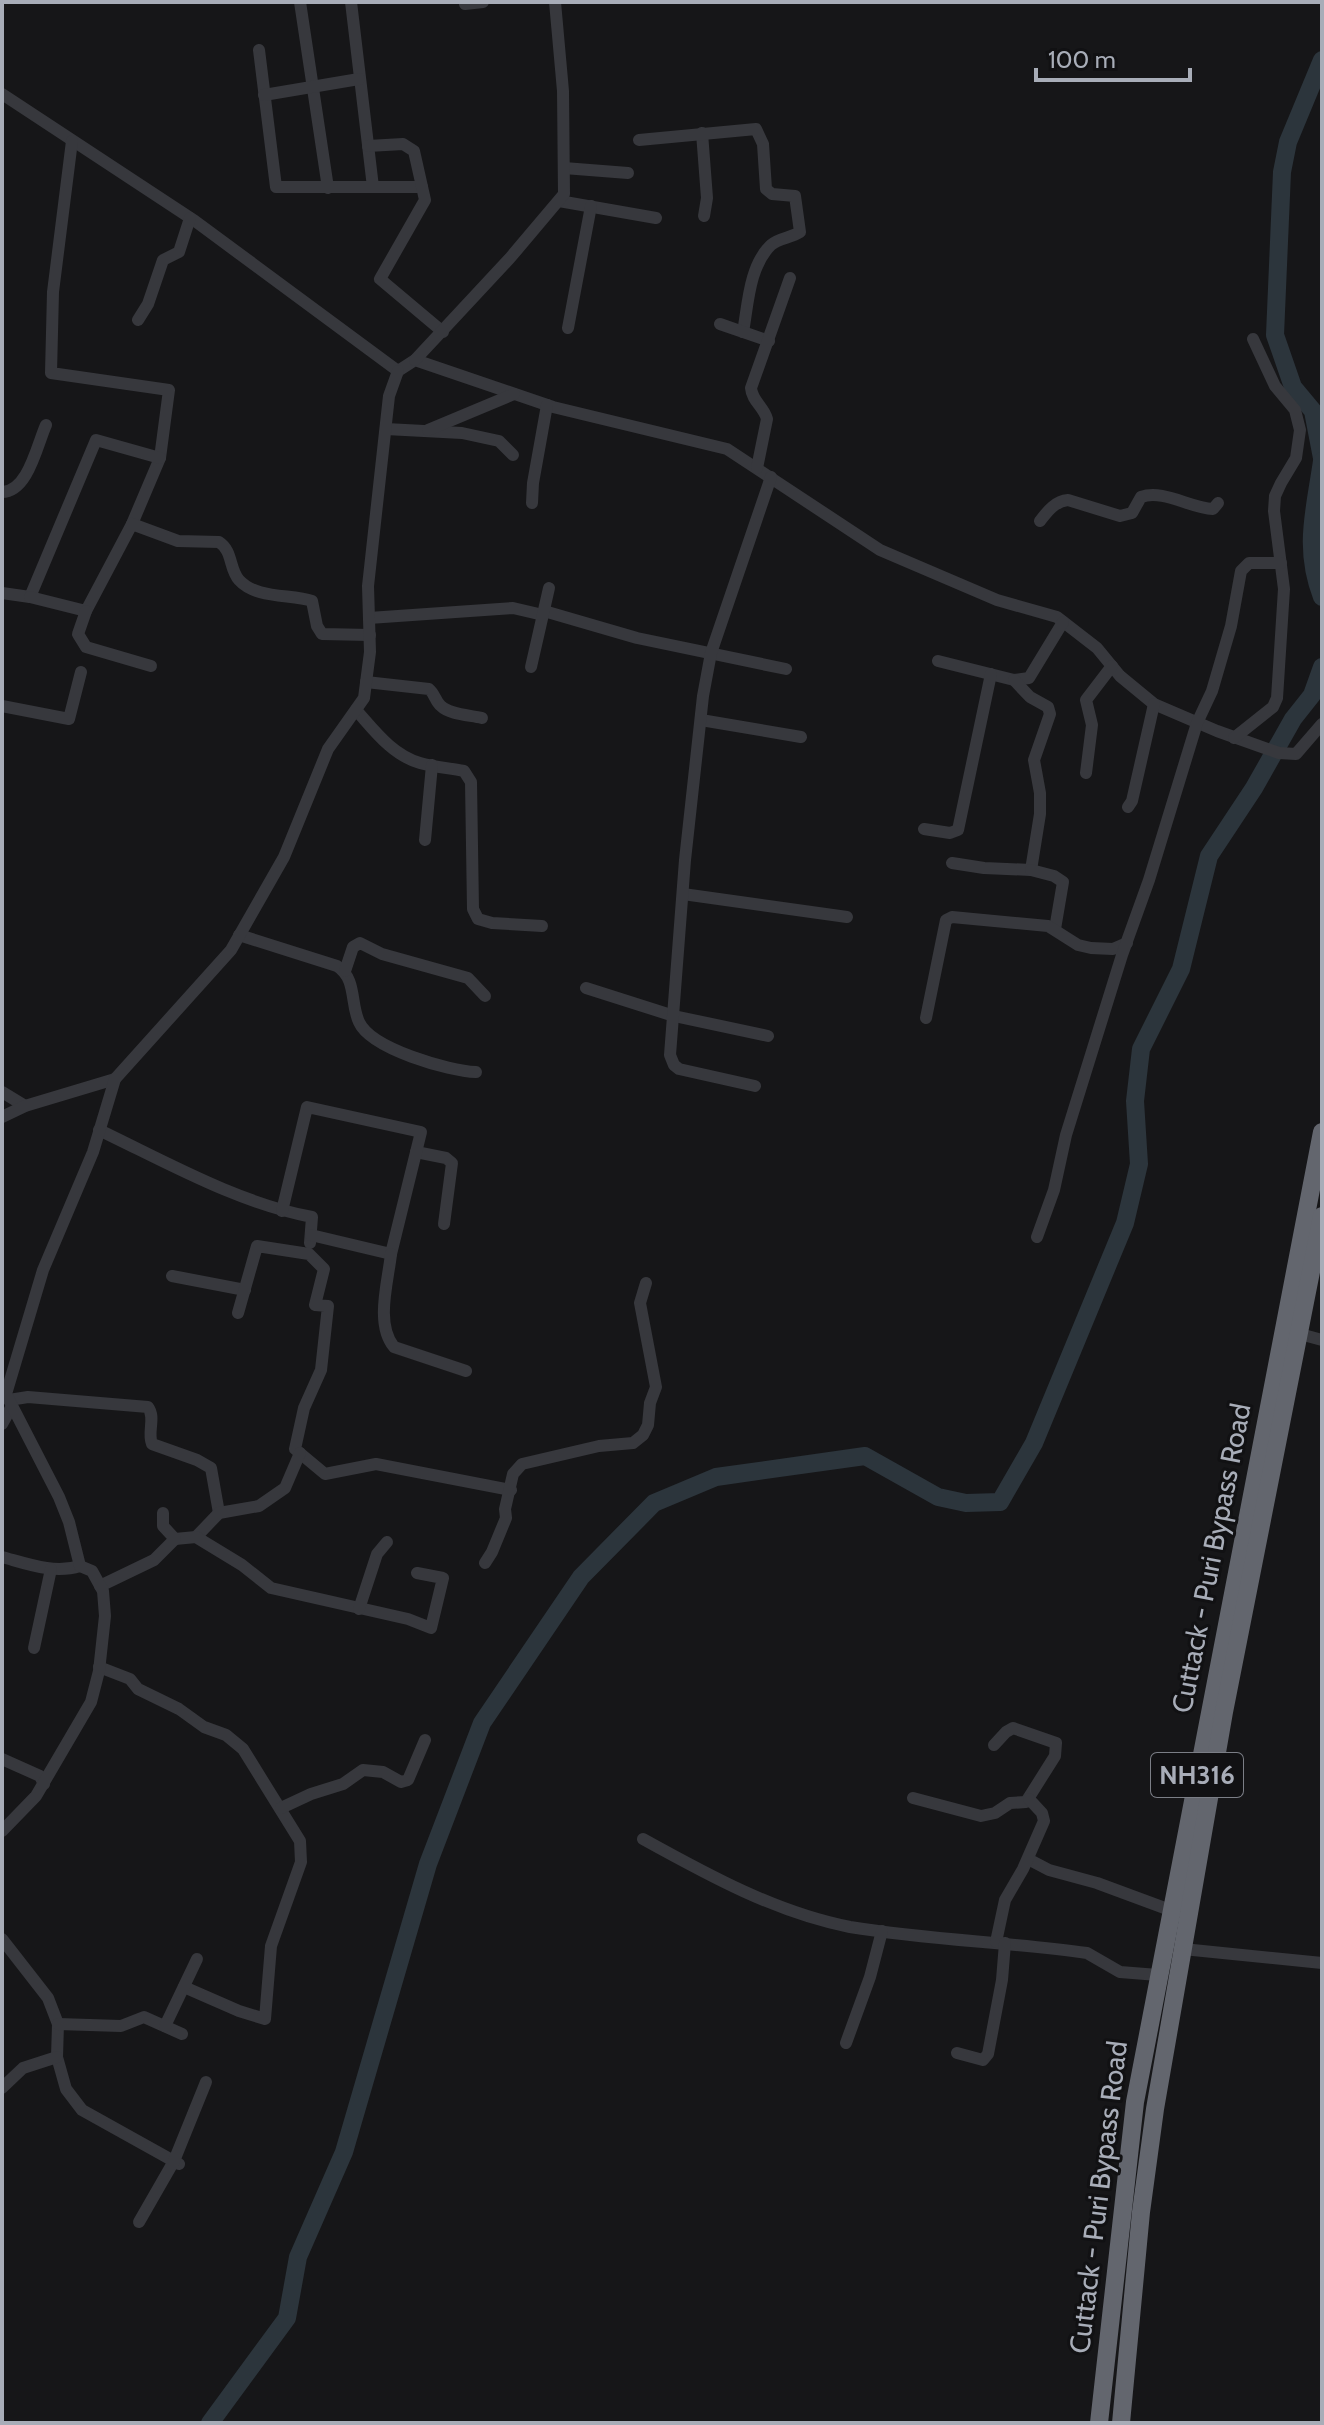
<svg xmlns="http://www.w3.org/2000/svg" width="1324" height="2425" font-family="Cabin,sans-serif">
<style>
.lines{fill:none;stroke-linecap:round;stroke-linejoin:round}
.river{stroke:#2c353c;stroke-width:18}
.minor{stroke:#37383d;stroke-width:12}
.highway{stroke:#63666e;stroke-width:18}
.labels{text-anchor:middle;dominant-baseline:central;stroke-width:6;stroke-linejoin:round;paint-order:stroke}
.shield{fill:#111113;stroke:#7b7e86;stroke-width:2}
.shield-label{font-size:26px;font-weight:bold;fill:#a8adb8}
.street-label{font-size:28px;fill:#a8adb8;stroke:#111113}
</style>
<rect width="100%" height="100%" fill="#161618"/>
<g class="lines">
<!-- river -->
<g class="river">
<path d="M1322,60L1288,142L1282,172L1275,335L1293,387L1313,411L1322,458"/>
<path d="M1322,461C1315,510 1303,548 1322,597"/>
<path d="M210,2423L287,2318L298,2257L344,2152L428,1864L482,1723L581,1577L654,1503L716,1477L865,1456L938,1497L966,1503L1000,1502L1034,1443L1125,1223L1139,1164L1135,1101L1141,1049L1181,969L1209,856L1254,788L1293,719L1312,695L1322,667"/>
</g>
<!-- minor -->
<g class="minor">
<path d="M300,2L328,188"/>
<path d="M351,2L373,187"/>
<path d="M465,4L483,2"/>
<path d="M259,50L276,187H422"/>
<path d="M2,94L195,221L398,371L415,360L553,407L727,449L880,550L997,600L1057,617L1097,648L1120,676L1154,704L1217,731L1279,753L1296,754L1322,724"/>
<path d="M264,95L359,79"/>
<path d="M702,133L707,198L704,216"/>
<path d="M639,140L756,129L763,144L766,189L772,194L795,196L800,232C791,238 778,238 771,245C749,266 748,305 743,332"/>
<path d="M72,141L53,292L51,373L169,390L160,458L132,524"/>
<path d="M368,146L403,144L414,151L425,200L380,279L443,332"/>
<path d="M564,168L628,173"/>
<path d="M559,201L656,218"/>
<path d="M138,320L148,304L163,260L179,252L190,218"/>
<path d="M720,324L769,341"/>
<path d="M568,328L591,206"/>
<path d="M415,360L510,258L564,194L563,91L555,2"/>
<path d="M386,429L462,433L499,441L513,455"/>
<path d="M428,430L514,394"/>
<path d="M757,468L767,419C764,407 752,401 751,388L790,278"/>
<path d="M2,492C28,492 37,445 46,425"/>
<path d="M532,503L533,483L547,405"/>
<path d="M1040,521C1047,512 1055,501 1068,500L1120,516L1132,513L1141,497C1163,489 1190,508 1213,509L1218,503"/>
<path d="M2,593L30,597L96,440L160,458"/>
<path d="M30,597L86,611L132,524L178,541L219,542C233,551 229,569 239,580C256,599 291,594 312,601L317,626L322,634L370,635"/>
<path d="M86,611L78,634L86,647L151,666"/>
<path d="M544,611L637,638L786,669"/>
<path d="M369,618L513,608L543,615"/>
<path d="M938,661L1014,680L1029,678L1063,622"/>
<path d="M531,667L549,588"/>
<path d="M366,682L429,689C435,694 435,701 441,706C450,715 471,715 482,718"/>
<path d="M2,706L69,719L81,672"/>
<path d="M356,710C374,730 392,755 420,763C434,767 449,768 464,771L471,782L473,909L478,919L492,923L542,926"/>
<path d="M701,720L801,737"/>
<path d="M1234,738L1273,707L1277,698L1284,589L1274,511L1275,496L1281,483L1296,458L1300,430L1295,410L1275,386L1253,339"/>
<path d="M1086,773L1092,725L1086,700L1112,666"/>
<path d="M1128,807L1132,801L1154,704"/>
<path d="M924,829L950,833L958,830L991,674"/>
<path d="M425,840L432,765"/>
<path d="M952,863L984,868L1031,870L1040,814V793L1034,760L1050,714L1048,707L1030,697L1014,680"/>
<path d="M1031,870L1054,876L1063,882L1055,929"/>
<path d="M683,894L847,917"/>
<path d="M239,935L337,966C357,979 350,1003 359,1022C371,1049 449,1071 476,1072"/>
<path d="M345,971L353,947L360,943L382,954L468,978L485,996"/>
<path d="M586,988L674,1016L768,1036"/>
<path d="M926,1018L946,920L952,917L1048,926L1078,945L1091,948L1113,949L1127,943"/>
<path d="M755,1086L679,1069L674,1065L670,1055L685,860L703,696L711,653L771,477"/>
<path d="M2,1092L25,1106"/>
<path d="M2,1117L25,1106L115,1079"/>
<path d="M99,1130C168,1163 238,1203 312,1217L310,1243"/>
<path d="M416,1152L446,1158L452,1163L444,1224"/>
<path d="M282,1211L307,1107L421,1132L391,1254L311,1235"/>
<path d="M1037,1237L1054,1190L1066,1135L1122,955L1149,880L1197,723L1212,691L1231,626L1241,571L1249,563H1281"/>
<path d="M391,1254C388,1282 375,1324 394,1347L466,1371"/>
<path d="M172,1276L245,1290"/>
<path d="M238,1313L257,1246L309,1254L324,1269L315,1305L328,1306L321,1370L304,1408L295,1449L325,1474L376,1464L511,1490"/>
<path d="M1300,1334L1322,1340"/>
<path d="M9,1400L28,1397L148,1407C156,1418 147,1432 152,1444L197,1460L211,1468L219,1513"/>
<path d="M2,1424L12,1406"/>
<path d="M196,1537L219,1513L259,1506L285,1488L300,1453"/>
<path d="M175,1539L196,1537L242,1565L271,1588L408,1619L431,1628L443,1578L417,1573"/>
<path d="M2,1557C28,1564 54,1574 80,1566"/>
<path d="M485,1563L492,1552L506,1518L505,1509L513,1474L522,1464L599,1446L633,1443L643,1435L648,1425L650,1403L656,1387L640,1303L646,1283"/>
<path d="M100,1586L154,1560L175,1539L163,1526V1513"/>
<path d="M359,1609L377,1554L387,1542"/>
<path d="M34,1648L51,1569"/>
<path d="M99,1667L130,1679L138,1689L179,1709L204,1727L226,1735L243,1749L300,1841L301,1862L271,1946L265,2019L239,2011L184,1987"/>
<path d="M2,1759L40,1776L44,1784"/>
<path d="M913,1798L981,1816L995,1813L1010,1803L1026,1802L1055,1756L1056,1743L1013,1728L1006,1732L994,1745"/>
<path d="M281,1808L311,1794L343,1784L363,1770L383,1772L401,1782L408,1780L425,1740"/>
<path d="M2,1831L36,1796L91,1702L99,1671L105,1616L103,1591L92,1571L80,1566L69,1522L59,1497L6,1394L43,1270L93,1152L115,1079L231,950L284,857L328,749L364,698L370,652L368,586L389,396L398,371"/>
<path d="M643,1839C708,1875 777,1913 850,1927C929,1940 1009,1942 1087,1953L1120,1972L1158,1975"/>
<path d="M1028,1859L1049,1870L1097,1883L1170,1910"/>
<path d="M2,1939L48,1998L58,2024L57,2057L66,2089L82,2110L179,2164"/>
<path d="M996,1942L1005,1900L1023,1869L1044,1821L1042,1813L1029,1799"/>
<path d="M1183,1949L1322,1963"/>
<path d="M58,2024L121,2026L144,2017L182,2034"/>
<path d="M165,2026L197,1959"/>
<path d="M846,2043L870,1977L882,1931"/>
<path d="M957,2053L983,2060L988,2054L1002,1980L1005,1943"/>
<path d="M2,2088L23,2068L57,2057"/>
<path d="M139,2222L174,2161L206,2082"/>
</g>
<!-- highway -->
<g class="highway">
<path d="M1099,2423L1135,2102L1322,1132"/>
<path d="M1121,2423L1141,2212L1155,2109L1224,1712L1322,1216"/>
</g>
</g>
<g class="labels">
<!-- shield labels -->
<rect class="shield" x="1151" y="1753" width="92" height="44" rx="6"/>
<g class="shield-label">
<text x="1197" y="1775">NH316</text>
</g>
<!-- street labels -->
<g class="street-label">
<text transform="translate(1211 1558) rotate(-79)">Cuttack - Puri Bypass Road</text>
<text transform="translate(1098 2197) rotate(-83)">Cuttack - Puri Bypass Road</text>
</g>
</g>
<!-- border -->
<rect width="1324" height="2425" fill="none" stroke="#a8adb8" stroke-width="8"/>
<!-- scale -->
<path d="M1036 68v12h154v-12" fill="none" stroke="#a8adb8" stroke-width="4"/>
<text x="1048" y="68" font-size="24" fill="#a8adb8" stroke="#111113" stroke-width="6" paint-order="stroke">100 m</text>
</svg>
